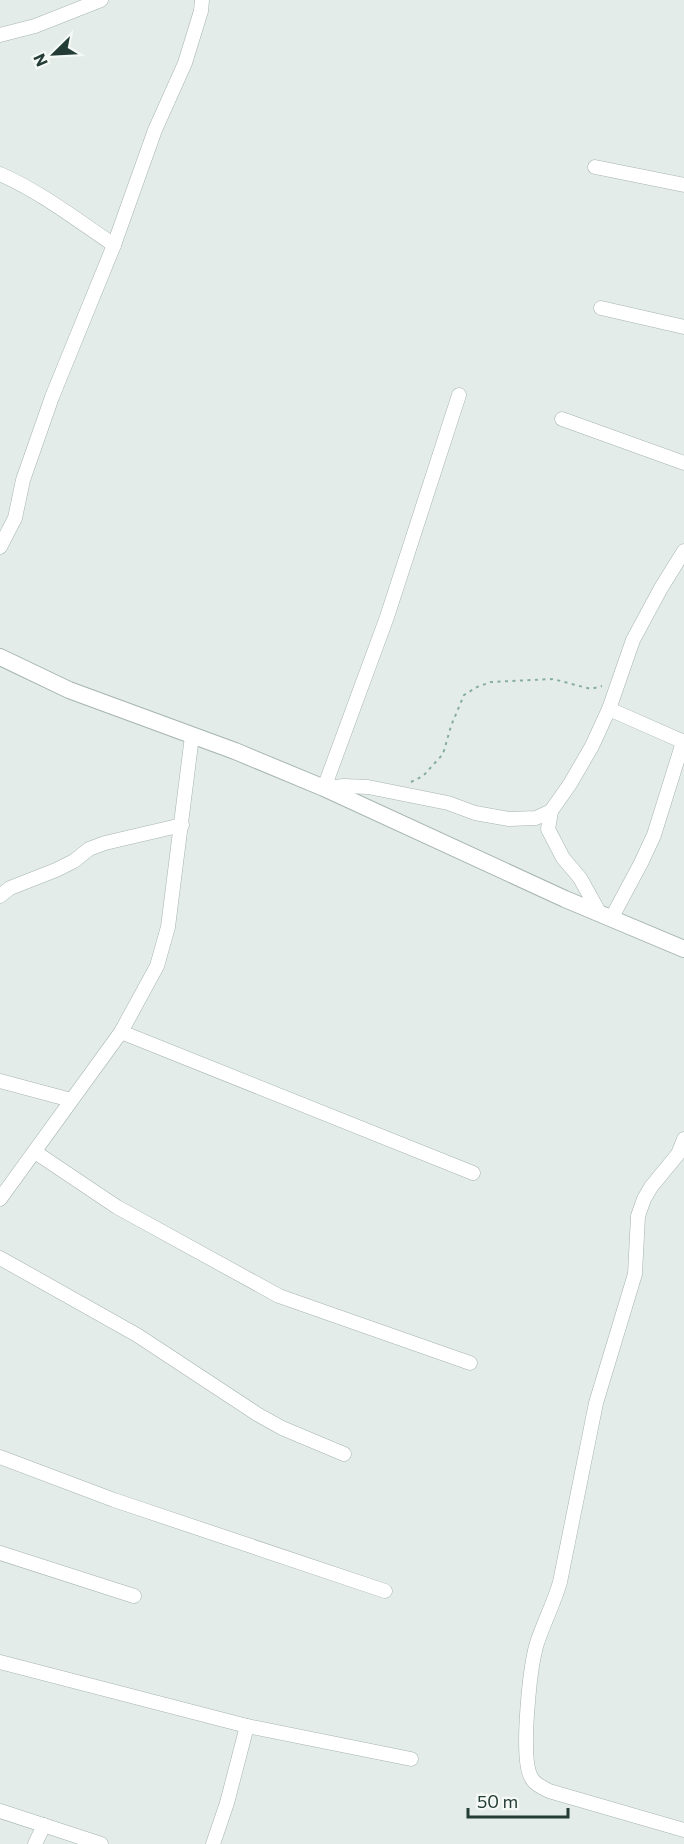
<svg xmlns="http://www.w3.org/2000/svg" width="684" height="1844" font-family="Commissioner,sans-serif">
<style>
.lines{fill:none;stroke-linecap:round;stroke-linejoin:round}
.minor-casing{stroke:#a6b4af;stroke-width:15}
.tertiary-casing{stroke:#a6b4af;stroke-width:18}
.path{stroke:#86ada1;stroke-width:2;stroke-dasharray:3 4.5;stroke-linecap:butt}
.minor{stroke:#fff;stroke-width:14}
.tertiary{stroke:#fff;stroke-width:16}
</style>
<rect width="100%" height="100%" fill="#e3ece8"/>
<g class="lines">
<defs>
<g id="minor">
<path d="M0,35L35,26L101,0"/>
<path d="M595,167L684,185"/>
<path d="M0,174C41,192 77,220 114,245"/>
<path d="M601,308L684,327"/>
<path d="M459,395L387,617L324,788L344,786L368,787L448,803L475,813L509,819L536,818L551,811L570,784L592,746L609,709L633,640L661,588L684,551"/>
<path d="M562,419L684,463"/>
<path d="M0,547L15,518L23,480L52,397L114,245L155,130L185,63L201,11L202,0"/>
<path d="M609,709L684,742"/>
<path d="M551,811L548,829L563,858L580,878L600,914"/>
<path d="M0,896L10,888L56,870L74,861L89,849L105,843L182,825"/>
<path d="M611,919L641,863L654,835L683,742"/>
<path d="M121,1032L473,1173"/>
<path d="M0,1081L71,1100"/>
<path d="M684,1139L678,1154L651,1187L644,1199L638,1216L635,1274L596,1403L560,1582C554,1603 544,1622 537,1643C530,1666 520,1757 531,1777C534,1784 542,1787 549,1791L684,1830"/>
<path d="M35,1152L117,1207L279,1296L470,1363"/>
<path d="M0,1199L121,1032L157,966L168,927L192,736"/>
<path d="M0,1258L137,1335L257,1414L282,1428L344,1454"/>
<path d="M0,1457L114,1500L385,1591"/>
<path d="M0,1553L134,1596"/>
<path d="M0,1662L247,1726L227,1803L213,1844"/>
<path d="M247,1726L411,1759"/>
<path d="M0,1811L101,1844"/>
<path d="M35,1844L44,1825"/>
</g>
<path id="tertiary" d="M0,657L69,690L235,751L324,788L565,899L684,949"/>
</defs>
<!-- minor casing -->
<use href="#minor" class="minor-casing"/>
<!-- tertiary casing -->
<use href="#tertiary" class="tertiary-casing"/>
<!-- path -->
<path class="path" d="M411,782L423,776L443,754L451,726L464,695L477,687L491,682L553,679L591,689L602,686"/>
<!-- minor -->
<use href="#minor" class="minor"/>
<!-- tertiary -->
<use href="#tertiary" class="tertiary"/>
</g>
<!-- north arrow -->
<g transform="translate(54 54) rotate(246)" stroke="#f4f9f6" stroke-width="4.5" paint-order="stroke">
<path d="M0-4.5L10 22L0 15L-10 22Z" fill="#243c36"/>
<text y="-9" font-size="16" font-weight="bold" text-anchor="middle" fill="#243c36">N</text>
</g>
<!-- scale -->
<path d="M468 1808v9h100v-9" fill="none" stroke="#243c36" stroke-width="3"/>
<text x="477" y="1808" font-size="18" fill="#243c36" stroke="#f4f9f6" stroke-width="4.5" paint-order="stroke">50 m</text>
</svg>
